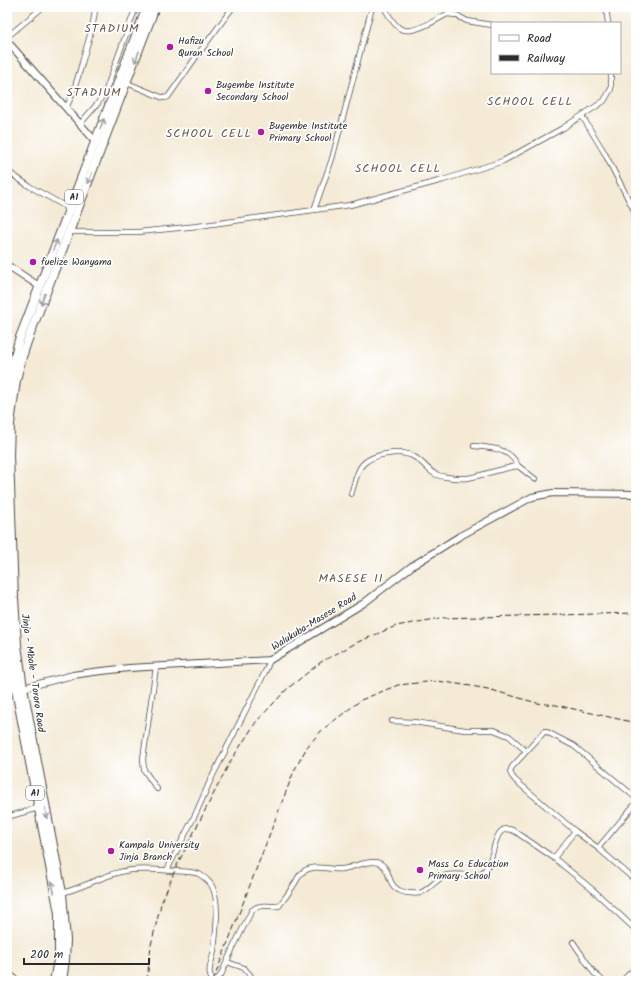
<svg xmlns="http://www.w3.org/2000/svg" width="643" height="988" font-family="Kalam,sans-serif">
<style>
.lines{fill:none;stroke-linecap:round;stroke-linejoin:round}
.street-casing{stroke:#494844;stroke-width:6}
.secondary-casing{stroke:#494844;stroke-width:8}
.highway-casing{stroke:#494844;stroke-width:10}
.street{stroke:#fff;stroke-width:4.5}
.secondary{stroke:#fff;stroke-width:6}
.highway{stroke:#fff;stroke-width:8}
.rail{stroke:#2b2b2b;stroke-width:1;stroke-dasharray:6 3;stroke-linecap:butt}
.oneway{stroke:#a0a0a0}
.poi-dot{fill:#b5179e;stroke:#fff;stroke-width:1.5}
.labels{text-anchor:middle;dominant-baseline:central;stroke-width:3.5;stroke-linejoin:round;paint-order:stroke}
.shield{fill:#fff;stroke:#6b6b6b;stroke-width:1}
.shield-label{font-size:9px;font-weight:bold;fill:#2b2b2b}
.poi-label{font-size:10px;fill:#2b2b2b;stroke:#fff;text-anchor:start}
.street-label{font-size:10px;fill:#2b2b2b;stroke:#fff}
.quarter-label{font-size:12px;letter-spacing:1px;fill:#6a574b;stroke:#fff}
</style>
<rect width="100%" height="100%" fill="#fff"/>
<filter id="ink" filterUnits="userSpaceOnUse"><feTurbulence type="fractalNoise" baseFrequency=".025" numOctaves="2"/><feDisplacementMap in="SourceGraphic" scale="8" xChannelSelector="R" yChannelSelector="G"/><feConvolveMatrix kernelMatrix="1 2 1 2 8 2 1 2 1" color-interpolation-filters="sRGB"/></filter>
<filter id="wash" filterUnits="userSpaceOnUse"><feTurbulence type="fractalNoise" baseFrequency=".012" numOctaves="4" result="noise"/><feDisplacementMap in="SourceGraphic" scale="16" xChannelSelector="R" yChannelSelector="G"/><feGaussianBlur stdDeviation="0.9" result="paint"/><feColorMatrix in="noise" values="0 0 0 0 0 0 0 0 0 0 0 0 0 0 0 0 0 1.4 0 .05"/><feComposite in="paint" operator="in"/></filter>
<g filter="url(#wash)">
<rect width="100%" height="100%" fill="#f4ead5"/>
</g>
<g filter="url(#ink)">
<g class="lines">
<defs>
<g id="street">
<path d="M384,7C388,14 394,26 401,29C412,35 436,20 447,14L456,15L467,21L492,25"/>
<path d="M606,7L608,23"/>
<path d="M7,37L43,7"/>
<path d="M127,83L161,97L165,98L168,97L196,57L233,7"/>
<path d="M66,108C76,89 80,69 86,49C90,35 95,21 95,7"/>
<path d="M582,116L604,152L636,214"/>
<path d="M80,124L98,103L106,90L136,7"/>
<path d="M7,171L29,186L70,209"/>
<path d="M314,210L332,159L372,7"/>
<path d="M68,232H138L198,226L350,205L443,180L503,161L563,128L604,101L611,89V73"/>
<path d="M474,446C492,448 510,448 518,466"/>
<path d="M351,494C354,486 356,475 360,468C369,453 403,449 416,458C429,467 429,475 446,477C453,478 461,479 468,478C485,475 501,468 518,466L535,479"/>
<path d="M156,667L143,759L144,770L157,789"/>
<path d="M392,721L414,722L465,730H494L509,736L526,751"/>
<path d="M636,798L574,746L545,731L512,767L510,772L512,776L515,780L575,831L598,848L636,881"/>
<path d="M7,817L38,808"/>
<path d="M598,848L636,803"/>
<path d="M554,858L575,831"/>
<path d="M167,870L196,813L211,779L265,672L270,660"/>
<path d="M62,893C82,888 100,877 120,872C137,868 157,870 175,871C183,872 191,871 199,874C204,877 209,881 212,886C220,902 216,932 214,950C213,959 206,972 212,979L216,980L221,975L232,950L252,910C261,903 269,907 279,906C284,899 289,893 293,886C297,881 298,875 304,871C316,863 329,871 342,869C352,868 371,858 381,864C393,871 384,889 408,893C412,893 416,894 420,893C431,889 437,877 448,875C458,873 477,878 484,871C497,859 491,818 516,832L554,858L593,890L636,930"/>
<path d="M573,942L594,973L603,981"/>
<path d="M227,962L244,968L255,981"/>
<path d="M622,981L636,967"/>
</g>
<g id="secondary">
<path d="M7,41L96,142"/>
<path d="M7,265L39,286"/>
<path d="M23,688L73,675L93,672L129,668L270,660L364,603L412,566L460,536L532,497L553,493L636,494"/>
</g>
<g id="highway">
<path d="M7,388L19,340L147,7"/>
<path d="M7,605L16,690L59,913V955L54,981"/>
<path d="M62,981L65,960L66,940L62,893L23,688L17,645L14,598L9,455L10,424L16,380L21,360L27,342L155,7"/>
</g>
</defs>
<!-- street casing -->
<use href="#street" class="street-casing"/>
<!-- secondary casing -->
<use href="#secondary" class="secondary-casing"/>
<!-- highway casing -->
<use href="#highway" class="highway-casing"/>
<!-- street -->
<use href="#street" class="street"/>
<!-- secondary -->
<use href="#secondary" class="secondary"/>
<!-- highway -->
<use href="#highway" class="highway"/>
<!-- rail -->
<g class="rail">
<path d="M7,968L23,981"/>
<path d="M147,981L151,945L161,904L177,865L230,762L256,722L287,689L321,662L358,642L396,626L441,618L636,613"/>
<path d="M213,981L294,771L307,747L322,730L361,700L398,685L437,681L471,686L488,689L537,703L556,705L636,723"/>
</g>
</g>
<!-- one-way arrows -->
<defs><path id="oneway-shaft" d="M-6 0H5M1.5-3L5.5 0L1.5 3" fill="none" stroke-width="1.6" stroke-linecap="round" stroke-linejoin="round"/></defs>
<g class="oneway">
<use href="#oneway-shaft" transform="translate(137 57) rotate(110)"/>
<use href="#oneway-shaft" transform="translate(102 124) rotate(-69)"/>
<use href="#oneway-shaft" transform="translate(90 178) rotate(112)"/>
<use href="#oneway-shaft" transform="translate(55 245) rotate(-68)"/>
<use href="#oneway-shaft" transform="translate(43 299) rotate(111)"/>
<use href="#oneway-shaft" transform="translate(46 813) rotate(79)"/>
<use href="#oneway-shaft" transform="translate(53 887) rotate(-101)"/>
</g>
</g>
<!-- markers -->
<g class="poi-dot">
<circle cx="170" cy="47" r="4"/>
<circle cx="208" cy="91" r="4"/>
<circle cx="261" cy="132" r="4"/>
<circle cx="33" cy="262" r="4"/>
<circle cx="111" cy="851" r="4"/>
<circle cx="420" cy="870" r="4"/>
</g>
<g class="labels">
<!-- shield labels -->
<g class="shield">
<rect x="65" y="190" width="18" height="14" rx="3"/>
<rect x="26" y="786" width="18" height="14" rx="3"/>
</g>
<g class="shield-label">
<text x="74" y="197">A1</text>
<text x="35" y="793">A1</text>
</g>
<!-- poi labels -->
<g class="poi-label">
<text x="178" y="41">Hafizu<tspan x="178" dy="12">Quran School</tspan></text>
<text x="216" y="85">Bugembe Institute<tspan x="216" dy="12">Secondary School</tspan></text>
<text x="269" y="126">Bugembe Institute<tspan x="269" dy="12">Primary School</tspan></text>
<text x="41" y="262">fuelize Wanyama</text>
<text x="119" y="845">Kampala University<tspan x="119" dy="12">Jinja Branch</tspan></text>
<text x="428" y="864">Mass Co Education<tspan x="428" dy="12">Primary School</tspan></text>
</g>
<!-- street labels -->
<g class="street-label">
<text transform="translate(314 622) rotate(-32)">Walukuba-Masese Road</text>
<text transform="translate(33 673) rotate(82)">Jinja - Mbale - Tororo Road</text>
</g>
<!-- quarter labels -->
<g class="quarter-label">
<text x="112" y="28">STADIUM</text>
<text x="94" y="92">STADIUM</text>
<text x="530" y="101">SCHOOL CELL</text>
<text x="209" y="133">SCHOOL CELL</text>
<text x="398" y="168">SCHOOL CELL</text>
<text x="351" y="578">MASESE II</text>
</g>
</g>
<!-- margin -->
<rect width="643" height="988" fill="none" stroke="#fff" stroke-width="24"/>
<!-- legend -->
<rect x="491" y="22" width="130" height="52" fill="#ffffff" stroke="#aaaaaa"/>
<rect x="499" y="35" width="20" height="6" fill="#ffffff" stroke="#aaaaaa"/>
<text x="527" y="42" font-size="12" fill="#2b2b2b">Road</text>
<rect x="499" y="55" width="20" height="6" fill="#2b2b2b" stroke="#aaaaaa"/>
<text x="527" y="62" font-size="12" fill="#2b2b2b">Railway</text>
<!-- scale -->
<path d="M24 958v6h125v-6" fill="none" stroke="#2b2b2b" stroke-width="2"/>
<text x="30" y="958" font-size="12" fill="#2b2b2b" stroke="#ffffff" stroke-width="3" paint-order="stroke">200 m</text>
</svg>
